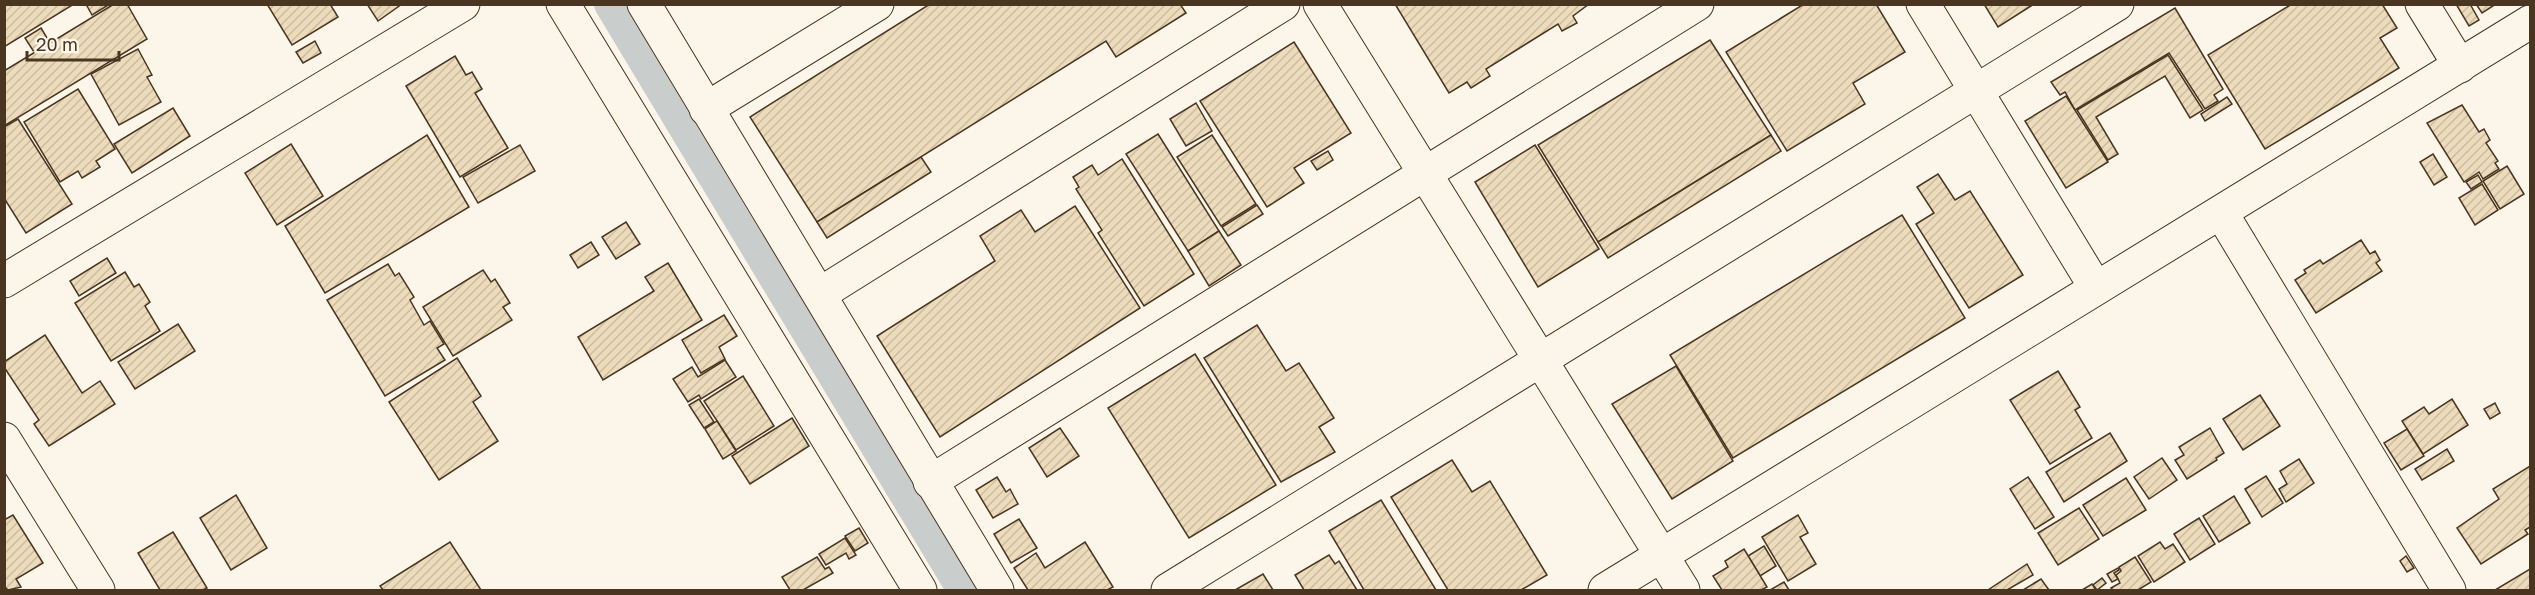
<svg xmlns="http://www.w3.org/2000/svg" width="2535" height="595" font-family="'Golos Text',sans-serif">
<style>
.lines{fill:none;stroke-linecap:round;stroke-linejoin:round}
.canal{stroke:#c9cecd;stroke-width:32}
.building{fill:url(#building-hatch);stroke:#4a3520;stroke-width:1.5}
.minor-casing{stroke:#4a3520;stroke-width:35}
.minor{stroke:#fbf6e9;stroke-width:33}
</style>
<defs>
<pattern id="building-hatch" width="6" height="6" patternUnits="userSpaceOnUse" patternTransform="scale(1.5)"><rect width="6" height="6" fill="#ecdcbc"/><path d="M-1 1l2-2M0 6l6-6M5 7l2-2" fill="none" stroke="#ccbda1"/></pattern>
</defs>
<rect width="100%" height="100%" fill="#fbf6e9"/>
<g class="lines">
<!-- canal -->
<path class="canal" d="M610,4L963,590"/>
</g>
<!-- building -->
<g class="building">
<path d="M4,4H74L4,47Z"/>
<path d="M86,4H110L92,15Z"/>
<path d="M114,4H127L147,39L4,126V71Z"/>
<path d="M267,4H330L338,17L292,45Z"/>
<path d="M367,4H402L378,21Z"/>
<path d="M930,4H1180L1186,13L1116,57L1106,41L817,222L750,117Z"/>
<path d="M1395,4H1589L1573,16L1577,23L1562,31L1558,24L1486,69L1490,76L1471,88L1467,82L1449,93Z"/>
<path d="M1804,4H1876L1905,52L1853,83L1865,104L1787,151L1726,52Z"/>
<path d="M1984,4H2034L1998,27Z"/>
<path d="M2292,4H2382L2397,28L2380,38L2399,68L2265,149L2208,55Z"/>
<path d="M2456,4H2470L2479,20L2469,26Z"/>
<path d="M2476,4H2496L2482,13Z"/>
<path d="M2175,8L2223,89L2214,95L2218,101L2205,109L2169,53L2075,110L2065,92L2060,95L2051,82Z"/>
<path d="M41,28L50,43L34,52L25,38Z"/>
<path d="M1710,40L1771,135L1598,242L1538,145Z"/>
<path d="M315,41L321,53L303,63L296,52Z"/>
<path d="M1294,42L1351,133L1294,168L1304,183L1267,207L1200,101Z"/>
<path d="M138,49L152,75L147,77L161,102L119,125L91,74Z"/>
<path d="M2168,55L2203,110L2190,118L2165,76L2096,117L2118,154L2108,160L2077,110Z"/>
<path d="M455,56L466,75L472,72L482,89L475,93L508,148L460,177L406,86Z"/>
<path d="M78,89L115,149L96,161L100,167L82,178L78,171L60,182L24,122Z"/>
<path d="M2066,96L2108,162L2066,188L2025,121Z"/>
<path d="M2227,97L2232,104L2205,121L2201,114Z"/>
<path d="M1196,103L1212,131L1186,146L1170,119Z"/>
<path d="M2462,105L2479,132L2484,129L2490,140L2486,143L2498,161L2495,163L2499,169L2483,179L2479,172L2464,182L2427,123Z"/>
<path d="M173,108L190,136L132,173L114,144Z"/>
<path d="M18,119L72,204L26,233L4,198V127Z"/>
<path d="M1158,134L1219,231L1188,251L1126,154Z"/>
<path d="M427,135L469,207L325,293L285,226Z"/>
<path d="M1212,135L1256,204L1221,226L1177,157Z"/>
<path d="M1771,135L1781,151L1608,258L1598,242Z"/>
<path d="M291,144L323,196L277,225L245,173Z"/>
<path d="M520,145L535,171L478,203L463,177Z"/>
<path d="M1535,145L1599,249L1538,287L1475,182Z"/>
<path d="M1328,151L1333,160L1317,170L1311,161Z"/>
<path d="M2433,154L2447,177L2434,185L2420,162Z"/>
<path d="M921,157L931,172L827,238L817,222Z"/>
<path d="M1122,159L1194,274L1144,306L1098,233L1102,230L1076,189L1079,187L1073,177L1092,165L1098,175Z"/>
<path d="M2507,166L2524,194L2500,209L2483,181Z"/>
<path d="M1938,174L1955,200L1970,191L2023,275L1969,308L1916,224L1934,213L1917,187Z"/>
<path d="M2478,175L2482,182L2471,189L2466,182Z"/>
<path d="M2482,184L2498,210L2475,225L2459,198Z"/>
<path d="M1257,205L1263,214L1228,236L1222,227Z"/>
<path d="M1075,206L1140,308L940,437L877,336L995,261L980,236L1021,210L1035,232Z"/>
<path d="M1902,215L1965,318L1733,458L1670,355Z"/>
<path d="M626,222L640,244L616,259L602,237Z"/>
<path d="M1219,231L1241,265L1209,286L1188,251Z"/>
<path d="M2361,240L2370,254L2375,251L2380,260L2376,263L2382,271L2316,313L2295,280L2306,273L2304,270L2320,260L2323,264Z"/>
<path d="M591,242L599,255L578,268L570,255Z"/>
<path d="M107,258L116,273L79,296L70,281Z"/>
<path d="M668,263L702,320L603,380L578,337L654,291L645,277Z"/>
<path d="M388,264L395,276L399,273L414,297L410,300L424,325L430,321L444,344L437,348L445,360L385,396L327,300Z"/>
<path d="M483,270L491,282L495,279L510,303L503,307L512,320L453,356L423,307Z"/>
<path d="M125,272L134,287L139,284L150,302L145,306L160,331L111,361L75,303Z"/>
<path d="M724,315L737,336L719,347L725,359L701,373L682,340Z"/>
<path d="M178,324L195,351L135,389L118,362Z"/>
<path d="M1257,325L1286,371L1299,363L1334,418L1319,427L1335,452L1281,482L1204,358Z"/>
<path d="M45,335L82,393L100,381L115,404L49,446L34,424L39,420L4,367V362Z"/>
<path d="M1195,354L1276,485L1189,538L1108,408Z"/>
<path d="M457,358L481,396L473,402L498,441L439,480L389,402Z"/>
<path d="M725,360L736,377L701,399L699,395L688,402L673,379L692,367L698,377Z"/>
<path d="M1676,366L1733,461L1672,499L1612,404Z"/>
<path d="M2058,371L2080,407L2075,410L2092,438L2050,464L2010,400Z"/>
<path d="M743,376L774,426L736,450L704,401Z"/>
<path d="M2260,395L2280,426L2243,450L2223,419Z"/>
<path d="M699,399L714,422L704,428L689,405Z"/>
<path d="M2452,399L2468,425L2423,454L2402,421L2424,407L2429,414Z"/>
<path d="M2495,403L2500,413L2490,419L2484,409Z"/>
<path d="M792,418L809,446L750,484L732,456Z"/>
<path d="M717,421L736,451L723,459L705,429Z"/>
<path d="M1060,428L1079,456L1047,477L1029,448Z"/>
<path d="M2210,428L2224,453L2216,458L2217,460L2187,479L2175,460L2184,455L2179,447Z"/>
<path d="M2407,429L2424,456L2401,470L2384,443Z"/>
<path d="M2110,433L2127,461L2064,502L2046,472Z"/>
<path d="M2447,449L2454,461L2422,480L2415,469Z"/>
<path d="M2162,458L2177,480L2149,499L2134,477Z"/>
<path d="M2299,459L2314,483L2286,502L2279,489L2287,484L2280,471Z"/>
<path d="M1452,460L1472,492L1490,481L1547,575L1521,590H1448L1391,497Z"/>
<path d="M2530,466V527L2525,530L2528,534L2481,564L2457,528L2499,499L2493,489Z"/>
<path d="M2266,476L2283,503L2262,517L2245,489Z"/>
<path d="M997,477L1006,492L1010,489L1018,504L993,518L976,490Z"/>
<path d="M2028,477L2054,517L2035,529L2010,489Z"/>
<path d="M2126,478L2146,510L2103,536L2083,505Z"/>
<path d="M236,495L267,548L231,570L200,518Z"/>
<path d="M2234,496L2250,523L2219,542L2203,516Z"/>
<path d="M1381,500L1436,590H1364L1329,531Z"/>
<path d="M2079,508L2099,539L2058,565L2038,533Z"/>
<path d="M13,515L43,563L16,579L21,587L8,590L4,586V520Z"/>
<path d="M1798,515L1808,533L1800,537L1816,564L1788,581L1762,537Z"/>
<path d="M2199,518L2215,544L2190,560L2174,534Z"/>
<path d="M1019,519L1037,548L1011,563L994,534Z"/>
<path d="M859,528L868,543L855,551L845,536Z"/>
<path d="M173,532L207,588L203,590H160L138,553Z"/>
<path d="M845,538L856,555L849,559L846,553L826,565L819,554Z"/>
<path d="M450,542L481,590H383L380,586Z"/>
<path d="M1085,542L1113,587L1107,590H1028L1014,568L1036,553L1045,568Z"/>
<path d="M2160,542L2165,549L2173,544L2185,562L2154,582L2138,556Z"/>
<path d="M1764,546L1776,566L1760,576L1748,556Z"/>
<path d="M1744,549L1767,587L1761,590H1722L1713,576L1728,567L1725,561Z"/>
<path d="M1329,555L1335,564L1339,561L1357,590H1304L1295,575Z"/>
<path d="M2406,556L2414,568L2407,572L2400,561Z"/>
<path d="M817,557L825,569L829,567L833,573L803,590H790L782,577Z"/>
<path d="M2135,557L2151,582L2138,590H2113L2111,588L2120,583L2116,575L2121,571L2119,567Z"/>
<path d="M2027,564L2033,575L2007,590H1988Z"/>
<path d="M2118,568L2119,570L2114,573L2118,579L2112,582L2107,574Z"/>
<path d="M2530,569V590H2495Z"/>
<path d="M1263,574L1273,590H1235Z"/>
<path d="M2102,578L2106,583L2097,590L2093,585Z"/>
<path d="M2041,579L2049,590H2023Z"/>
<path d="M1784,582L1789,590H1770Z"/>
<path d="M2092,584L2096,590H2082Z"/>
</g>
<g class="lines">
<defs>
<g id="minor">
<path d="M563,4L920,590"/>
<path d="M644,4L997,590"/>
<path d="M1320,4L1683,590"/>
<path d="M1923,4L2096,288"/>
<path d="M2422,4L2460,66"/>
<path d="M706,109L877,4"/>
<path d="M2222,214L2449,590"/>
<path d="M4,281L463,4"/>
<path d="M820,294L1283,4"/>
<path d="M4,439L98,590"/>
<path d="M930,482L1697,4"/>
<path d="M1168,590L2117,4"/>
<path d="M1605,590L2530,22"/>
</g>
</defs>
<!-- minor casing -->
<use href="#minor" class="minor-casing"/>
<!-- minor -->
<use href="#minor" class="minor"/>
</g>
<!-- border -->
<rect width="2535" height="595" fill="none" stroke="#4a3520" stroke-width="12"/>
<!-- scale -->
<path d="M27 51v9h92v-9" fill="none" stroke="#4a3520" stroke-width="3"/>
<text x="36" y="51" font-size="18" fill="#4a3520" stroke="#fbf6e9" stroke-width="4.5" paint-order="stroke">20 m</text>
</svg>
